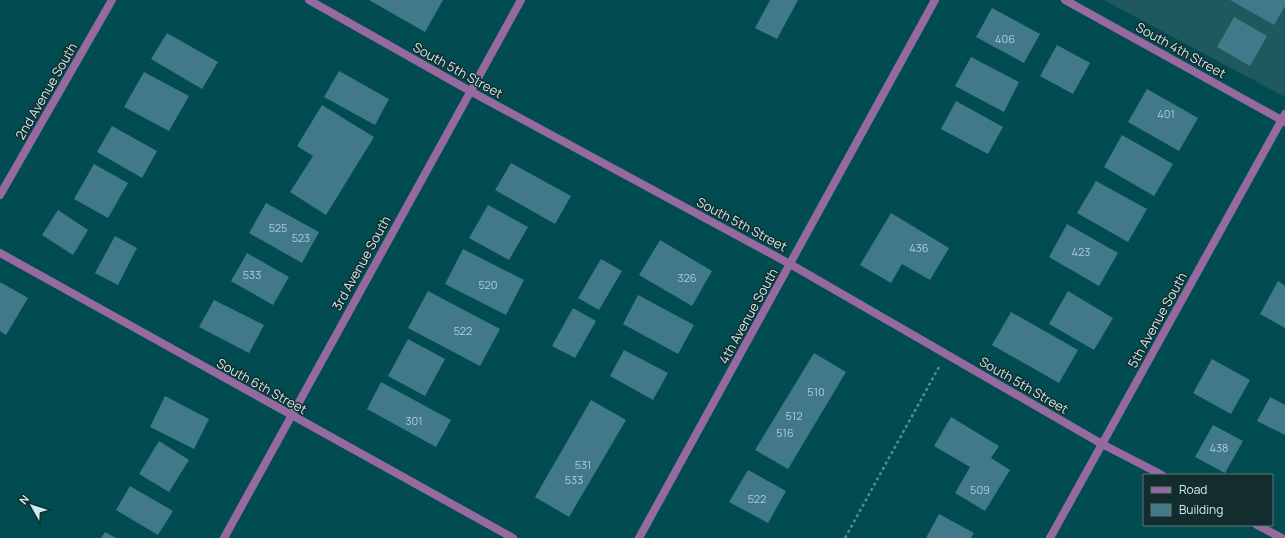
<svg xmlns="http://www.w3.org/2000/svg" width="1285" height="538" font-family="Manrope,sans-serif">
<style>
.built{fill:#1f595d}
.building{fill:#41788a}
.lines{fill:none;stroke-linecap:round;stroke-linejoin:round}
.path{stroke:#558e91;stroke-width:2.5;stroke-dasharray:3 3;stroke-linecap:butt}
.minor{stroke:#976a9f;stroke-width:8}
.labels{text-anchor:middle;dominant-baseline:central;stroke-width:3;stroke-linejoin:round;paint-order:stroke}
.number-label{font-size:11px;fill:#aacfd5}
.street-label{font-size:13px;fill:#cdecee;stroke:#132d2f}
</style>
<rect width="100%" height="100%" fill="#004c50"/>
<!-- built -->
<path class="built" d="M1104,0H1285V97Z"/>
<!-- building -->
<g class="building">
<path d="M369,0H443L425,32Z"/>
<path d="M770,0H798L777,39L755,28Z"/>
<path d="M1230,0H1285V6L1274,25Z"/>
<path d="M992,8L1040,34L1024,63L976,37Z"/>
<path d="M1234,17L1267,36L1250,66L1217,47Z"/>
<path d="M167,33L218,62L202,89L151,59Z"/>
<path d="M1057,45L1090,63L1073,94L1040,76Z"/>
<path d="M971,57L1019,82L1004,112L955,86Z"/>
<path d="M339,71L389,99L375,125L324,97Z"/>
<path d="M144,72L189,96L169,131L124,107Z"/>
<path d="M1147,89L1198,118L1179,151L1128,122Z"/>
<path d="M956,101L1003,127L988,154L941,129Z"/>
<path d="M322,105L374,137L326,215L290,192L313,156L297,146Z"/>
<path d="M112,126L157,151L142,178L97,152Z"/>
<path d="M1122,135L1173,164L1154,196L1104,167Z"/>
<path d="M511,163L571,196L555,224L495,190Z"/>
<path d="M94,164L128,183L108,218L74,199Z"/>
<path d="M1096,181L1147,209L1128,242L1077,213Z"/>
<path d="M266,203L319,232L302,263L249,233Z"/>
<path d="M488,205L528,227L509,260L469,238Z"/>
<path d="M58,210L88,230L73,255L42,235Z"/>
<path d="M891,213L949,248L930,280L902,264L891,283L860,265Z"/>
<path d="M1067,224L1118,253L1099,286L1049,257Z"/>
<path d="M115,236L137,248L118,285L95,273Z"/>
<path d="M660,240L712,271L692,306L639,275Z"/>
<path d="M463,249L524,280L506,315L445,284Z"/>
<path d="M247,253L289,277L273,305L231,281Z"/>
<path d="M601,259L622,271L599,310L578,298Z"/>
<path d="M1278,281L1285,286V328L1260,314Z"/>
<path d="M0,282L28,298L6,335L0,331Z"/>
<path d="M428,291L500,329L480,366L408,328Z"/>
<path d="M1068,291L1113,318L1094,350L1049,324Z"/>
<path d="M638,295L694,325L678,354L623,324Z"/>
<path d="M214,300L264,325L249,353L199,327Z"/>
<path d="M573,308L596,321L575,358L552,346Z"/>
<path d="M1011,312L1078,350L1059,383L992,345Z"/>
<path d="M408,339L445,359L425,396L388,376Z"/>
<path d="M624,350L668,373L653,400L610,376Z"/>
<path d="M814,353L846,372L788,469L755,450Z"/>
<path d="M1212,359L1250,380L1231,414L1193,393Z"/>
<path d="M381,382L451,420L436,447L367,409Z"/>
<path d="M165,396L209,419L194,449L150,427Z"/>
<path d="M1270,397L1285,405V435L1257,421Z"/>
<path d="M591,400L626,420L569,517L535,497Z"/>
<path d="M951,417L999,446L991,458L1010,470L985,511L955,493L970,467L934,446Z"/>
<path d="M1213,425L1243,441L1225,473L1195,457Z"/>
<path d="M159,441L189,460L169,492L139,474Z"/>
<path d="M748,470L786,491L768,523L729,502Z"/>
<path d="M130,486L173,511L158,535L116,510Z"/>
<path d="M939,514L974,533L971,538H926Z"/>
<path d="M105,532L116,538H101Z"/>
</g>
<g class="lines">
<!-- path -->
<path class="path" d="M845,538L939,367"/>
<!-- minor -->
<g class="minor">
<path d="M309,0L470,91L790,264L1102,444L1162,475"/>
<path d="M1065,0L1285,122"/>
<path d="M0,195L112,0"/>
<path d="M0,253L513,538"/>
<path d="M1257,525L1282,538"/>
<path d="M224,538L521,0"/>
<path d="M639,538L935,0"/>
<path d="M1050,538L1285,114"/>
</g>
</g>
<g class="labels">
<!-- number labels -->
<g class="number-label">
<text x="1005" y="38">406</text>
<text x="1166" y="113">401</text>
<text x="278" y="227">525</text>
<text x="301" y="237">523</text>
<text x="919" y="247">436</text>
<text x="1081" y="251">423</text>
<text x="252" y="274">533</text>
<text x="687" y="277">326</text>
<text x="488" y="284">520</text>
<text x="463" y="330">522</text>
<text x="816" y="391">510</text>
<text x="794" y="415">512</text>
<text x="414" y="420">301</text>
<text x="785" y="432">516</text>
<text x="1219" y="447">438</text>
<text x="583" y="464">531</text>
<text x="574" y="479">533</text>
<text x="980" y="489">509</text>
<text x="757" y="498">522</text>
</g>
<!-- street labels -->
<g class="street-label">
<text transform="translate(1181 50) rotate(29)">South 4th Street</text>
<text transform="translate(458 70) rotate(29)">South 5th Street</text>
<text transform="translate(46 91) rotate(-60)">2nd Avenue South</text>
<text transform="translate(742 224) rotate(28)">South 5th Street</text>
<text transform="translate(361 263) rotate(-61)">3rd Avenue South</text>
<text transform="translate(748 316) rotate(-61)">4th Avenue South</text>
<text transform="translate(1157 320) rotate(-61)">5th Avenue South</text>
<text transform="translate(1024 385) rotate(30)">South 5th Street</text>
<text transform="translate(262 386) rotate(29)">South 6th Street</text>
</g>
</g>
<!-- legend -->
<rect x="1143" y="474" width="130" height="52" fill="#132d2f" stroke="#5d797b"/>
<rect x="1151" y="487" width="20" height="6" fill="#976a9f" stroke="#5d797b"/>
<text x="1179" y="494" font-size="12" fill="#cdecee">Road</text>
<rect x="1151" y="504" width="20" height="12" fill="#41788a" stroke="#5d797b"/>
<text x="1179" y="514" font-size="12" fill="#cdecee">Building</text>
<!-- north arrow -->
<g transform="translate(32 506) rotate(309)" stroke="#132d2f" stroke-width="3" paint-order="stroke">
<path d="M0-3L7 15L0 10L-7 15Z" fill="#cdecee"/>
<text y="-6" font-size="11" font-weight="bold" text-anchor="middle" fill="#cdecee">N</text>
</g>
</svg>
